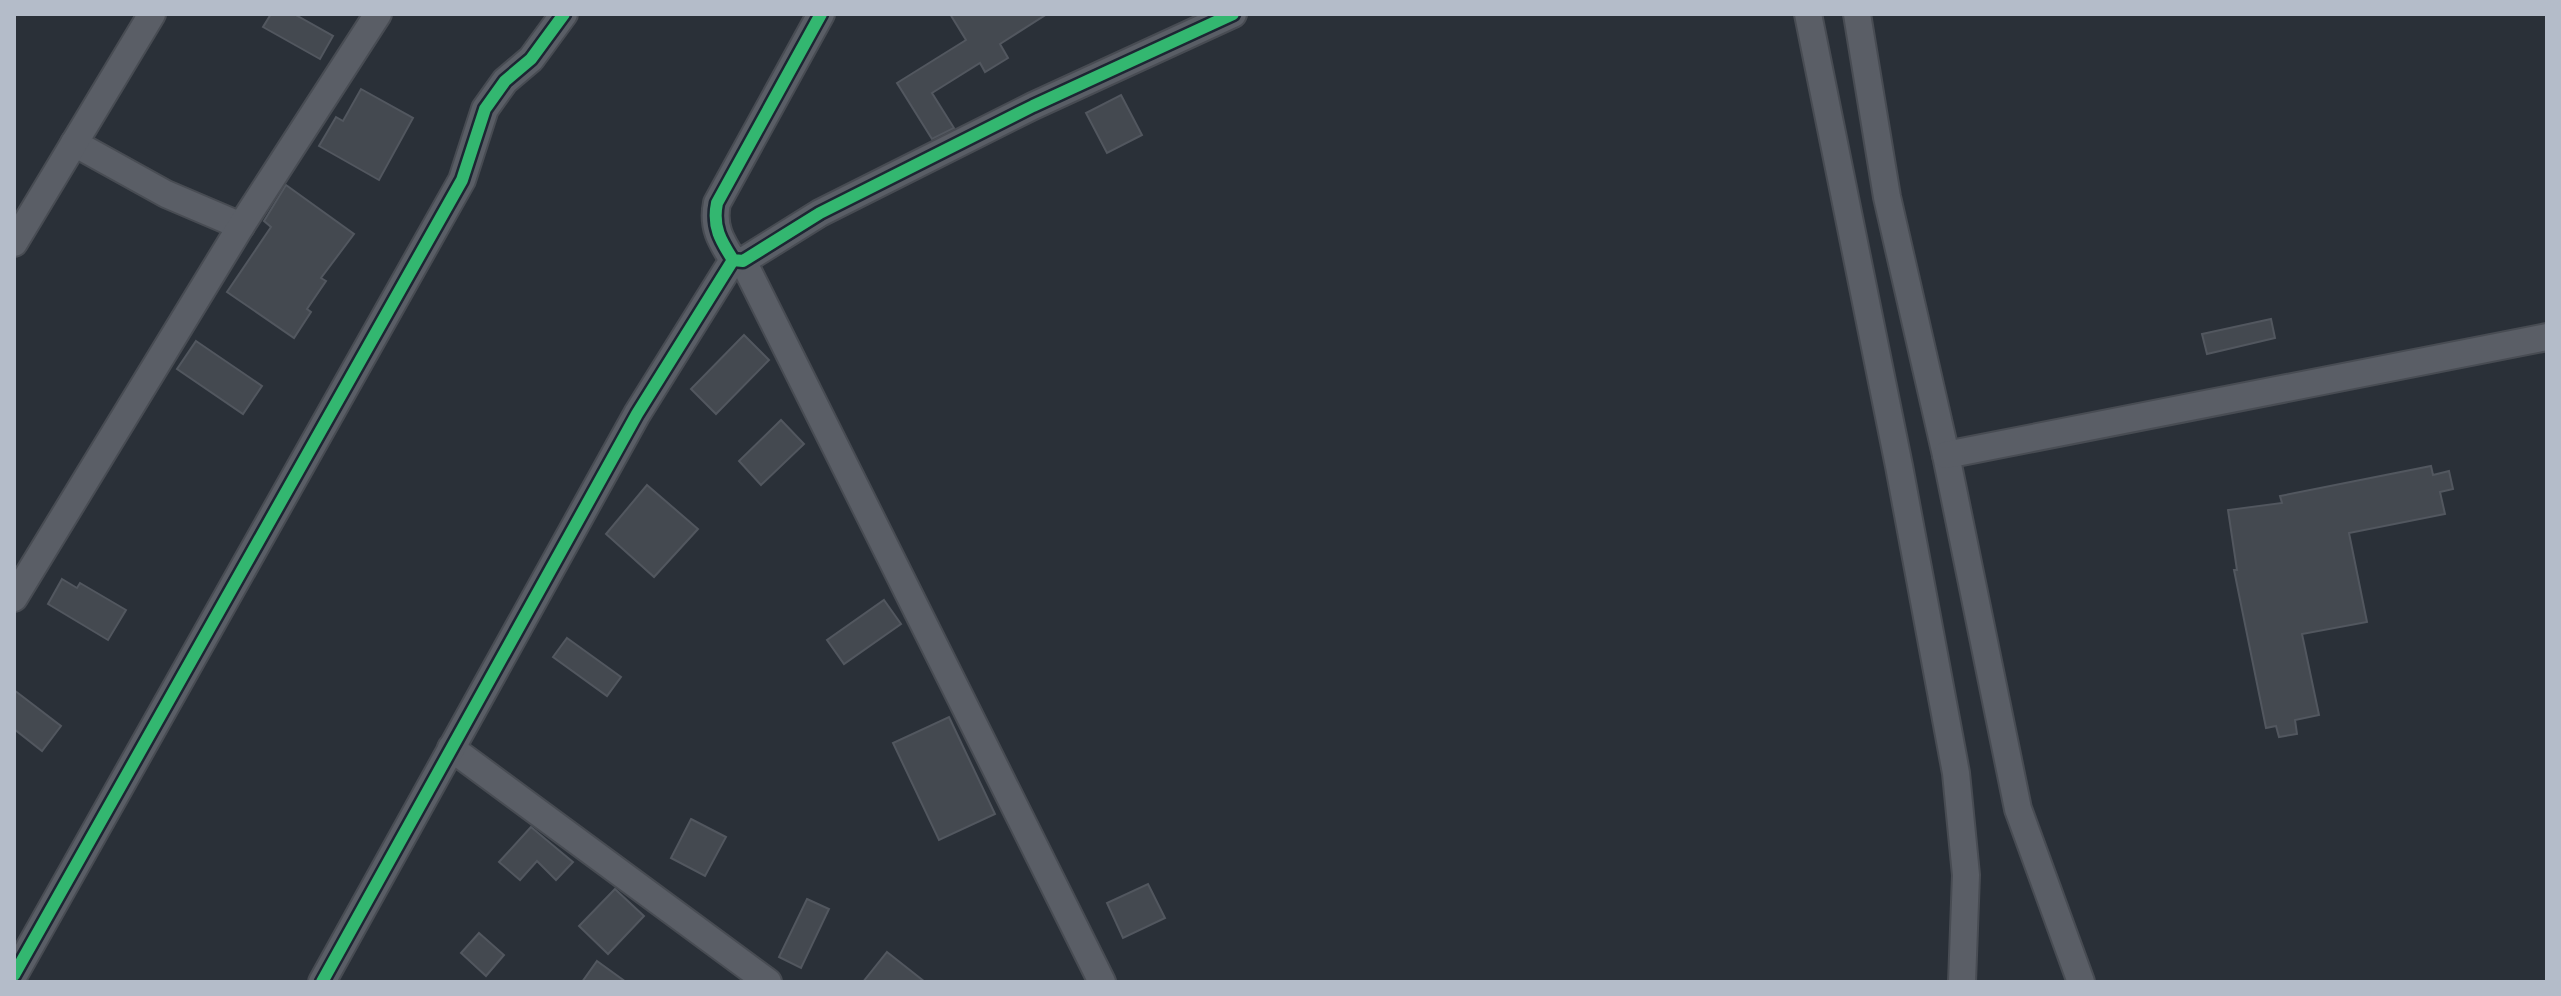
<svg xmlns="http://www.w3.org/2000/svg" width="2561" height="996" font-family="Barlow,sans-serif">
<style>
.building{fill:#444950;stroke:#52575f;stroke-width:2}
.lines{fill:none;stroke-linecap:round;stroke-linejoin:round}
.minor-casing{stroke:#484c53;stroke-width:30}
.minor{stroke:#5a5e66;stroke-width:26}
.cycleway-casing{stroke:#1d2633;stroke-width:17}
.cycleway{stroke:#33b770;stroke-width:12}
</style>
<rect width="100%" height="100%" fill="#2a3038"/>
<!-- building -->
<g class="building">
<path d="M271,14H294L333,36L320,59L263,27Z"/>
<path d="M950,14H1047L1000,44L1008,58L985,72L980,63L932,93L954,128L932,139L897,83L966,40Z"/>
<path d="M361,89L413,118L379,180L319,146L336,117L343,121Z"/>
<path d="M1121,95L1142,135L1107,153L1086,113Z"/>
<path d="M286,185L354,234L321,278L326,281L307,309L311,312L294,338L227,292L271,227L264,221Z"/>
<path d="M2271,319L2275,338L2207,354L2202,334Z"/>
<path d="M744,335L769,360L716,414L691,389Z"/>
<path d="M196,341L262,386L243,414L177,369Z"/>
<path d="M781,420L804,444L761,485L739,461Z"/>
<path d="M2431,466L2433,475L2449,471L2453,489L2440,492L2445,514L2349,533L2367,622L2302,634L2319,715L2295,720L2297,734L2279,737L2276,726L2266,728L2234,570H2237L2228,510L2282,503L2280,496Z"/>
<path d="M647,485L698,529L654,577L606,534Z"/>
<path d="M62,579L77,588L80,583L126,610L108,640L48,604Z"/>
<path d="M884,600L901,624L844,664L827,640Z"/>
<path d="M567,638L621,677L607,696L553,657Z"/>
<path d="M14,690L61,726L42,751L14,729Z"/>
<path d="M949,717L995,814L939,840L893,743Z"/>
<path d="M691,819L726,837L705,876L671,858Z"/>
<path d="M531,827L573,862L556,880L537,861L520,880L499,862Z"/>
<path d="M1148,884L1165,918L1123,938L1107,903Z"/>
<path d="M615,889L644,916L608,954L579,926Z"/>
<path d="M807,899L829,909L801,968L779,957Z"/>
<path d="M479,933L504,955L486,976L461,953Z"/>
<path d="M887,952L925,982H863Z"/>
<path d="M597,961L626,982H582Z"/>
</g>
<g class="lines">
<defs>
<g id="minor">
<path d="M821,14L717,203C712,227 721,241 733,260L743,261L820,213L1033,106L1233,14"/>
<path d="M1808,14L1899,466L1956,773L1966,875L1962,982"/>
<path d="M1857,14L1887,197L1946,455L2018,809L2081,982"/>
<path d="M74,143L166,194L241,226"/>
<path d="M14,243L152,14"/>
<path d="M743,261L1102,982"/>
<path d="M1946,455L2547,337"/>
<path d="M14,598L241,226L378,14"/>
<path d="M451,748L768,982"/>
<path d="M14,975L462,180L485,109L505,81L531,59L564,14"/>
<path d="M322,982L637,414L733,260"/>
</g>
</defs>
<!-- minor casing -->
<use href="#minor" class="minor-casing"/>
<!-- minor -->
<use href="#minor" class="minor"/>
<defs>
<g id="cycleway">
<path d="M821,14L717,203C712,227 721,241 733,260L743,261L820,213L1033,106L1233,14"/>
<path d="M14,975L462,180L485,109L505,81L531,59L564,14"/>
<path d="M322,982L637,414L733,260"/>
</g>
</defs>
<!-- cycleway casing -->
<use href="#cycleway" class="cycleway-casing"/>
<!-- cycleway -->
<use href="#cycleway" class="cycleway"/>
</g>
<!-- border -->
<rect width="2561" height="996" fill="none" stroke="#b4bcc9" stroke-width="32"/>
</svg>
